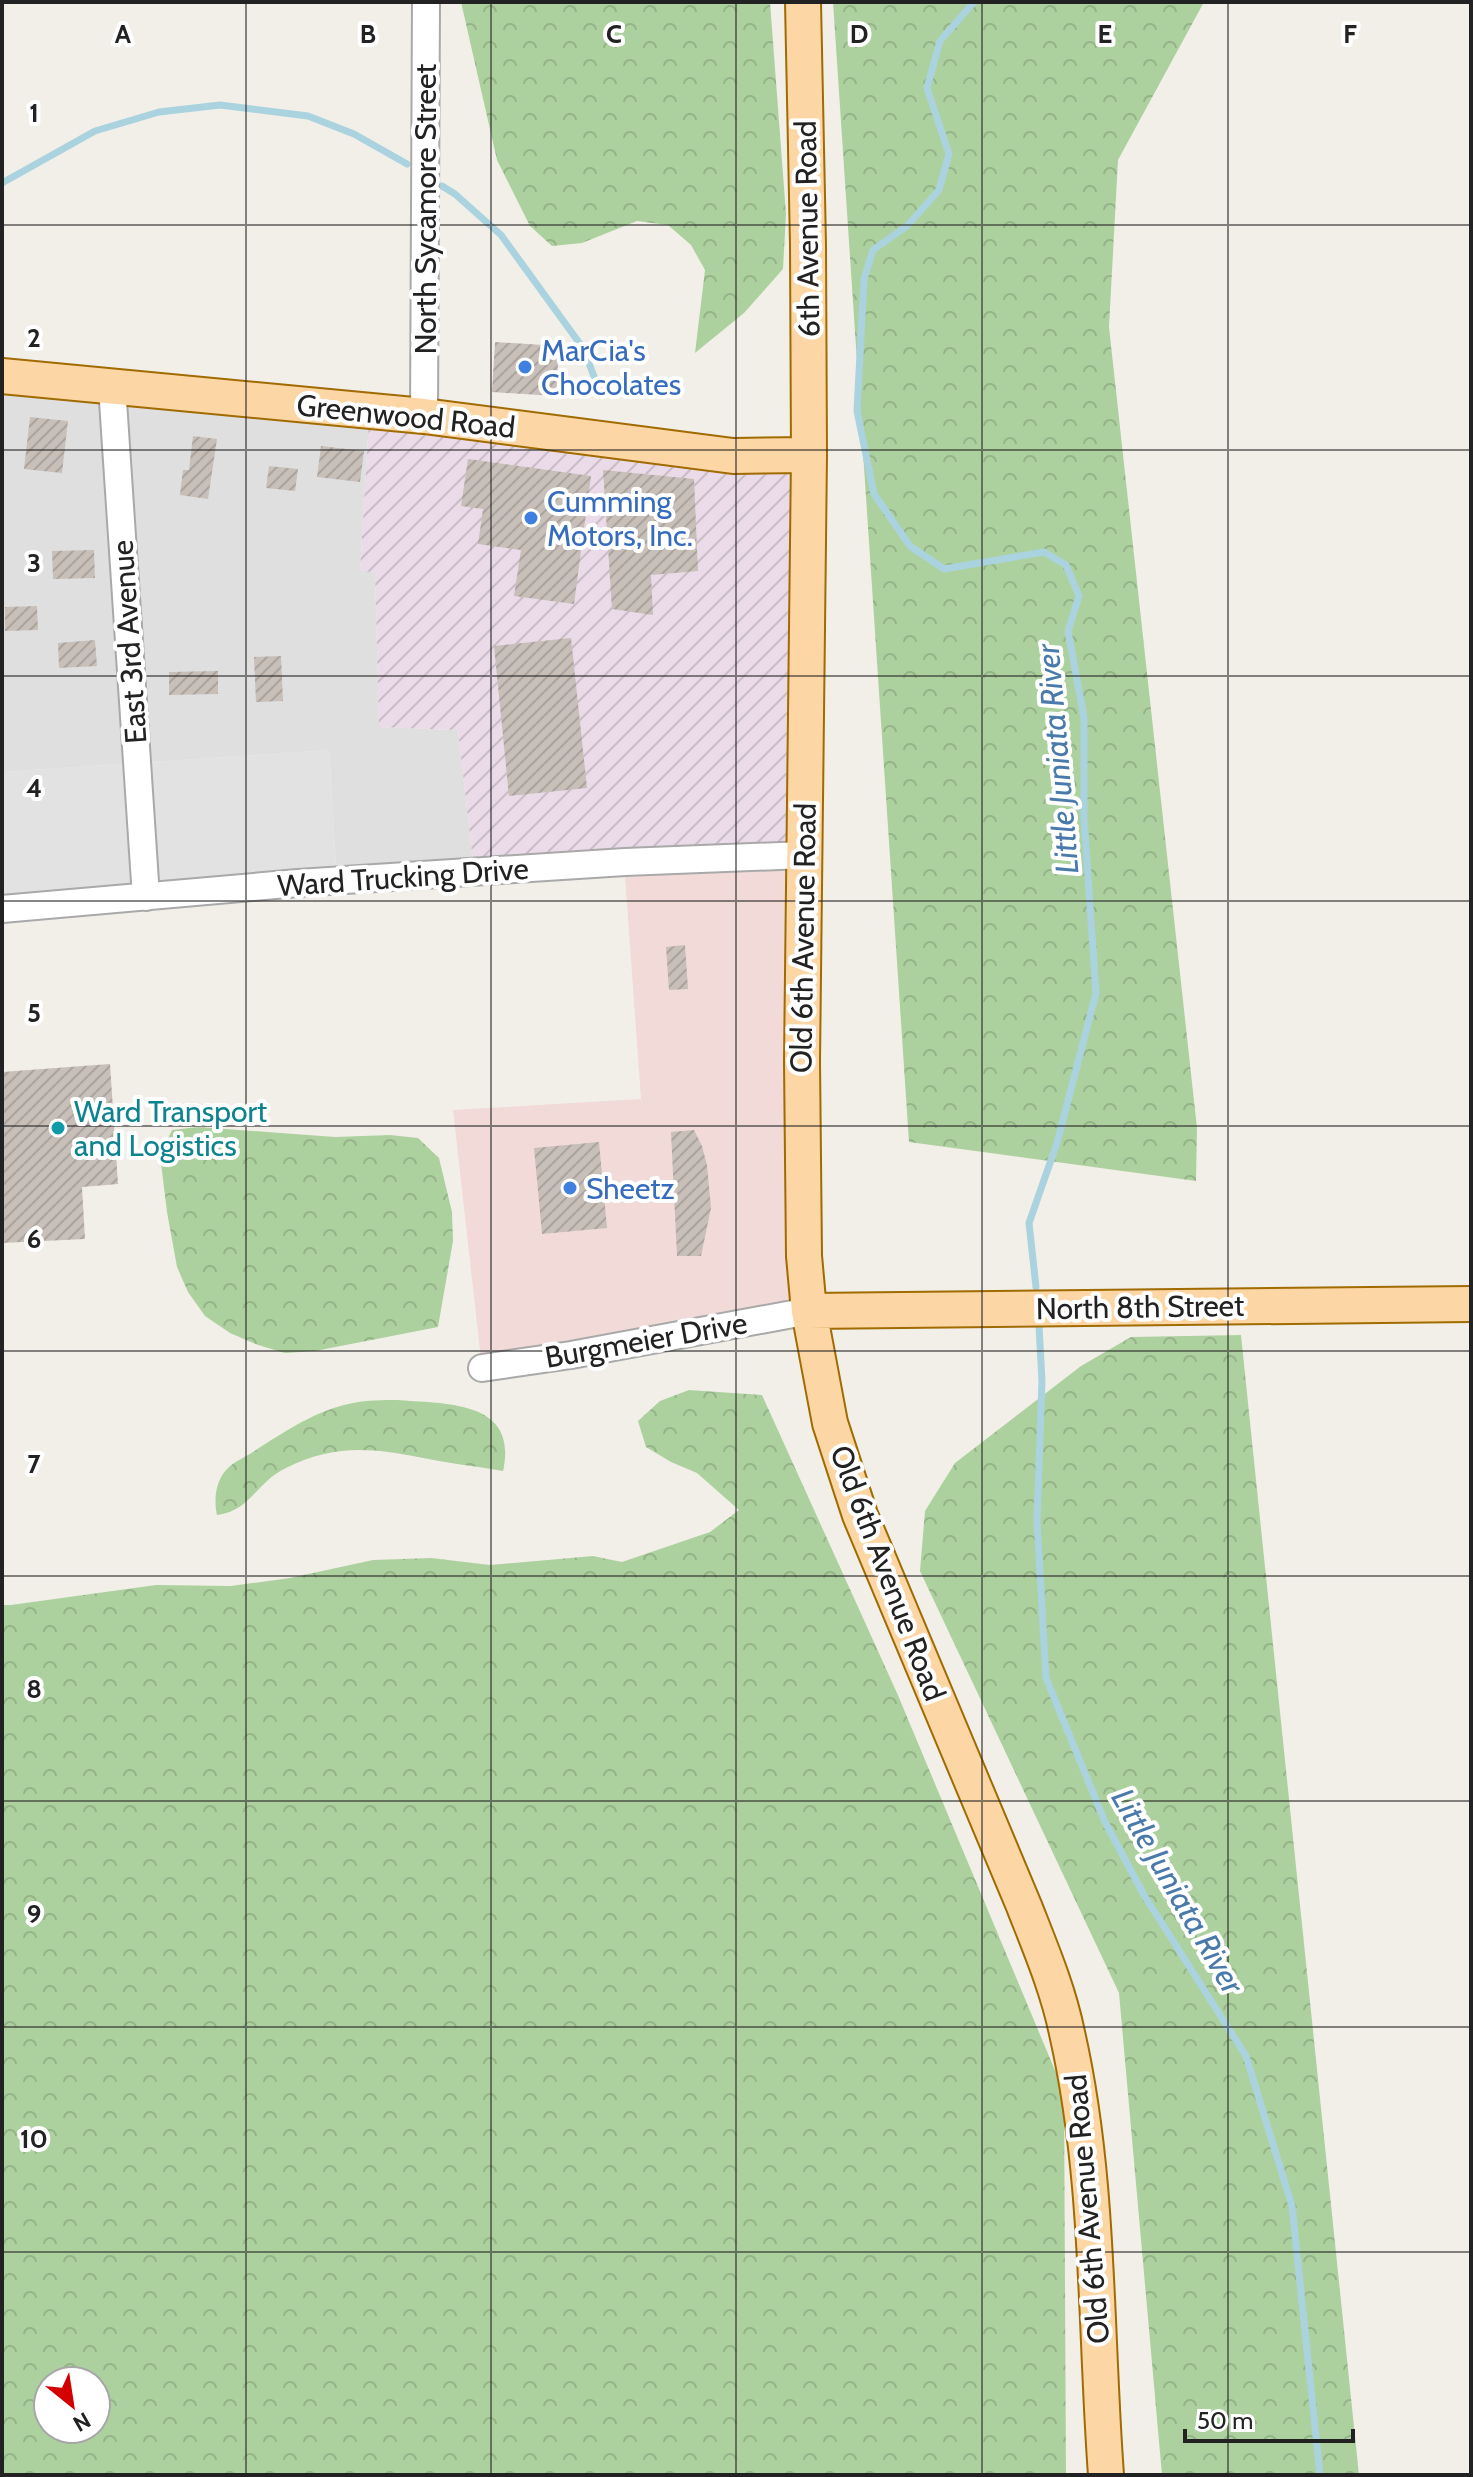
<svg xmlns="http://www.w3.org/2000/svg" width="1473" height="2477" font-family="Cabin,sans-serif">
<defs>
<pattern id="industrial-furrows" width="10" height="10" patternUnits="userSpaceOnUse" patternTransform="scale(2)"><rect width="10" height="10" fill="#ebdbe8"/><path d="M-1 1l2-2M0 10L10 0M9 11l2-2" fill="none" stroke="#c9bcc7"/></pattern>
<pattern id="forest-crowns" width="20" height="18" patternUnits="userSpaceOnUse" patternTransform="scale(2)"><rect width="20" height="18" fill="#add19e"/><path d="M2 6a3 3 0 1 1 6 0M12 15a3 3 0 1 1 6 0" fill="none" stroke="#95b388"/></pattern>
<pattern id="building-hatch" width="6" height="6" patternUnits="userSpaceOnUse" patternTransform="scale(2)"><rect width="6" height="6" fill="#c7bfb8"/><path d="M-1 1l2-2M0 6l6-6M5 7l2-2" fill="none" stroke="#aba49e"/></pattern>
</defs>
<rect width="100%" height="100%" fill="#f2efe9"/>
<!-- residential -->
<path fill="#e0dfdf" d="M2,385L369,419L360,570L375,572L379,727L458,730L474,871L337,880L329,750L2,772Z"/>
<!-- commercial -->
<path fill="#f2dad9" d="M804,856L803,1318L482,1368L453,1110L641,1099L624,862Z"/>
<!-- industrial -->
<path fill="url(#industrial-furrows)" d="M369,419L805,464L804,855L474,871L458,730L379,727L375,573L360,570Z"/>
<!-- forest -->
<path fill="url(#forest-crowns)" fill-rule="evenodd" d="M461,2H770L786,214L783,269L744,313L695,353L705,270L691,245L668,225L637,221L582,243L552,246L530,226L497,160Z
M833,2H1204L1118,160L1109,327L1197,1128L1196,1181L909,1142Z
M198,1127L335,1137L390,1135L418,1138L439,1158L452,1212L453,1241L438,1327L315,1351L285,1353L258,1345L230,1333L205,1316L188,1292L177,1267L167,1212L160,1155L172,1130Z
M1241,1335L1359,2475H1162L1119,1993L920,1571L925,1511L955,1463L1081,1366L1131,1337Z
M689,1390L762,1395L897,1693L1064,2092L1066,2475H2V1605H11L156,1585L231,1586L290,1578L373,1560L431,1558L490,1565L593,1556L622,1562L710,1532L739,1510L697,1473L671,1462L646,1447L638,1421L660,1401ZM48,2381H96V2429H48Z
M397,1400C446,1404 519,1400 503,1471C475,1466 446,1463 418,1457C369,1447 331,1445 286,1468C256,1482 251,1511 217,1515C214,1502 215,1486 223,1474C230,1463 242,1459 253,1452C284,1432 316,1410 353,1403C368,1400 382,1400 397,1400Z"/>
<!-- parking -->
<path fill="#e2e2e2" d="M329,750L337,880L2,908V772Z"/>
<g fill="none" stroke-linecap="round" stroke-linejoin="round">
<!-- stream -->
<path stroke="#aad3df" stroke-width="7" d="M974,2L940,41L927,88L949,154L939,190L907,226L873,250L864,279L857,411L874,494L910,546L944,569L1044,552L1066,565L1079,596L1068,631L1084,718V818L1096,993L1057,1143L1029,1223L1036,1287
M2,183L95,131L159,112L220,105L308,116L354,134L407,164
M442,186L455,194L501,235L583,348L597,384
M1039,1326L1042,1381L1037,1520L1046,1678L1105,1822L1144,1895L1246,2056L1292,2206L1320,2475"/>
</g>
<!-- building -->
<path fill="url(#building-hatch)" d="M495,342L559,346L556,396L492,392Z
M30,417L68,421L62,473L24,469Z
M193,436L217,439L208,499L180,495L183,470H189Z
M321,446L364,451L360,482L317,477Z
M468,459L591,476L574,604L514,596L521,550L478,544L483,509L461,506Z
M269,466L298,469L295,491L266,488Z
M603,470L694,479L698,571L651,575L653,615L612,609Z
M94,550L95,578L53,579L52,551Z
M37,606L38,630L5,631V607Z
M571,638L587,788L509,796L494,646Z
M95,640L97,666L59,668L58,643Z
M281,656L283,701L256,702L254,657Z
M218,671V694L169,695V672Z
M685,945L688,989L669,990L666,947Z
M110,1064L118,1184L82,1187L85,1239L2,1243V1072Z
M694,1130L702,1146L707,1165L711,1208L701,1256H677L671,1132Z
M599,1142L607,1228L542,1234L534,1148Z"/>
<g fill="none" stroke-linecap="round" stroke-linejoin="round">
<defs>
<path id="minor" d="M112,386L146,897
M424,416L426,2
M2,909L298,883L625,862L804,855
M482,1368L571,1355L809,1311"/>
<path id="major" d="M803,2L808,245L809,455L802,1061L804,1256L809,1311L830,1423L860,1515L1024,1906C1040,1947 1058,1989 1067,2033C1100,2178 1095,2327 1106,2475
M2,376L424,416L733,456L809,455
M809,1311L1471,1304"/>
</defs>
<!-- minor casing -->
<use href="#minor" stroke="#a9a9a9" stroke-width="30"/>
<!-- major casing -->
<use href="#major" stroke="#a06b00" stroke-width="38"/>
<!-- minor -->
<use href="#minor" stroke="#fff" stroke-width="26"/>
<!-- major -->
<use href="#major" stroke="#fcd6a4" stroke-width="34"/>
</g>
<!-- grid -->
<path fill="none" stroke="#222" stroke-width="2" stroke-opacity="0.55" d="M246,2V2475M491,2V2475M736,2V2475M982,2V2475M1228,2V2475M2,225H1471M2,450H1471M2,676H1471M2,901H1471M2,1126H1471M2,1351H1471M2,1576H1471M2,1801H1471M2,2027H1471M2,2252H1471"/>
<!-- markers -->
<g fill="#3f7fe0" stroke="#fff" stroke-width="3">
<circle cx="525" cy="367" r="8"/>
<circle cx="531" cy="518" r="8"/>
<circle cx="570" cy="1188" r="8"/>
</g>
<circle fill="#0f9aa8" stroke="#fff" stroke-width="3" cx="58" cy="1128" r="8"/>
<g text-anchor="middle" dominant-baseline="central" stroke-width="8" stroke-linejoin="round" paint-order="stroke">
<!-- street labels -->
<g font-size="30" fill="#222" stroke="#fff">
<text transform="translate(425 209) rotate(-90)">North Sycamore Street</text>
<text transform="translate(807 229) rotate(-91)">6th Avenue Road</text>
<text transform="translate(406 416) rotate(6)">Greenwood Road</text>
<text transform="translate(129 642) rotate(-94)">East 3rd Avenue</text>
<text transform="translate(403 877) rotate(-4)">Ward Trucking Drive</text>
<text transform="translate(803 938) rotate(-89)">Old 6th Avenue Road</text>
<text transform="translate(1140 1307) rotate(-1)">North 8th Street</text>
<text transform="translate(646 1340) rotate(-10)">Burgmeier Drive</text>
<text transform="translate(888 1573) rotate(69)">Old 6th Avenue Road</text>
<text transform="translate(1087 2209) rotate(-95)">Old 6th Avenue Road</text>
</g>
<!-- shop labels -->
<g font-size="30" fill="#366cbe" stroke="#fff" text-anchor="start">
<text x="541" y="350">MarCia's<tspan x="541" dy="34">Chocolates</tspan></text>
<text x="547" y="501">Cumming<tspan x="547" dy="34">Motors, Inc.</tspan></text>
<text x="586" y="1188">Sheetz</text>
</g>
<!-- culture labels -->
<g font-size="30" fill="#0d838f" stroke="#fff" text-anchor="start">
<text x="74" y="1111">Ward Transport<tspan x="74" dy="34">and Logistics</tspan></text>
</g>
<!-- water labels -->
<g font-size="32" font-style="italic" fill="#4a7aab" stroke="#fff">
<text transform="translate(1057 759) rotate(-95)">Little Juniata River</text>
<text transform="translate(1178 1891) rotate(60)">Little Juniata River</text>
</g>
</g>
<g font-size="26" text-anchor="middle" font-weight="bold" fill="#222" stroke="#fff" stroke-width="8" stroke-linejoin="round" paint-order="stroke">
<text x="123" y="43">A</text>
<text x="368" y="43">B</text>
<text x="614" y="43">C</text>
<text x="859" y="43">D</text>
<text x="1105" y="43">E</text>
<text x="1350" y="43">F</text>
<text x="34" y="122">1</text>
<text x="34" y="347">2</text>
<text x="34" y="572">3</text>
<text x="34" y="797">4</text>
<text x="34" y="1022">5</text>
<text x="34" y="1248">6</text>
<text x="34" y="1473">7</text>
<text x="34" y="1698">8</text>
<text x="34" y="1923">9</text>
<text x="34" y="2148">10</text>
</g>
<!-- border -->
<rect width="1473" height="2477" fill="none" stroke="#222222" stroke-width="8"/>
<!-- north arrow -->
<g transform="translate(72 2405) rotate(150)"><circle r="38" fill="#ffffff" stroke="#a7a7a7" stroke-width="2"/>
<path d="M0-6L14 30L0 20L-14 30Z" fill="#d40000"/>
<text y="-12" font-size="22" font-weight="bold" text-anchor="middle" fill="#222222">N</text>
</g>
<!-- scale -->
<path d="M1185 2429v12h168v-12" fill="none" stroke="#222222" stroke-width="4"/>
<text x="1197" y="2429" font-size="24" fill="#222222" stroke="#ffffff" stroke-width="6" paint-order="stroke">50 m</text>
</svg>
